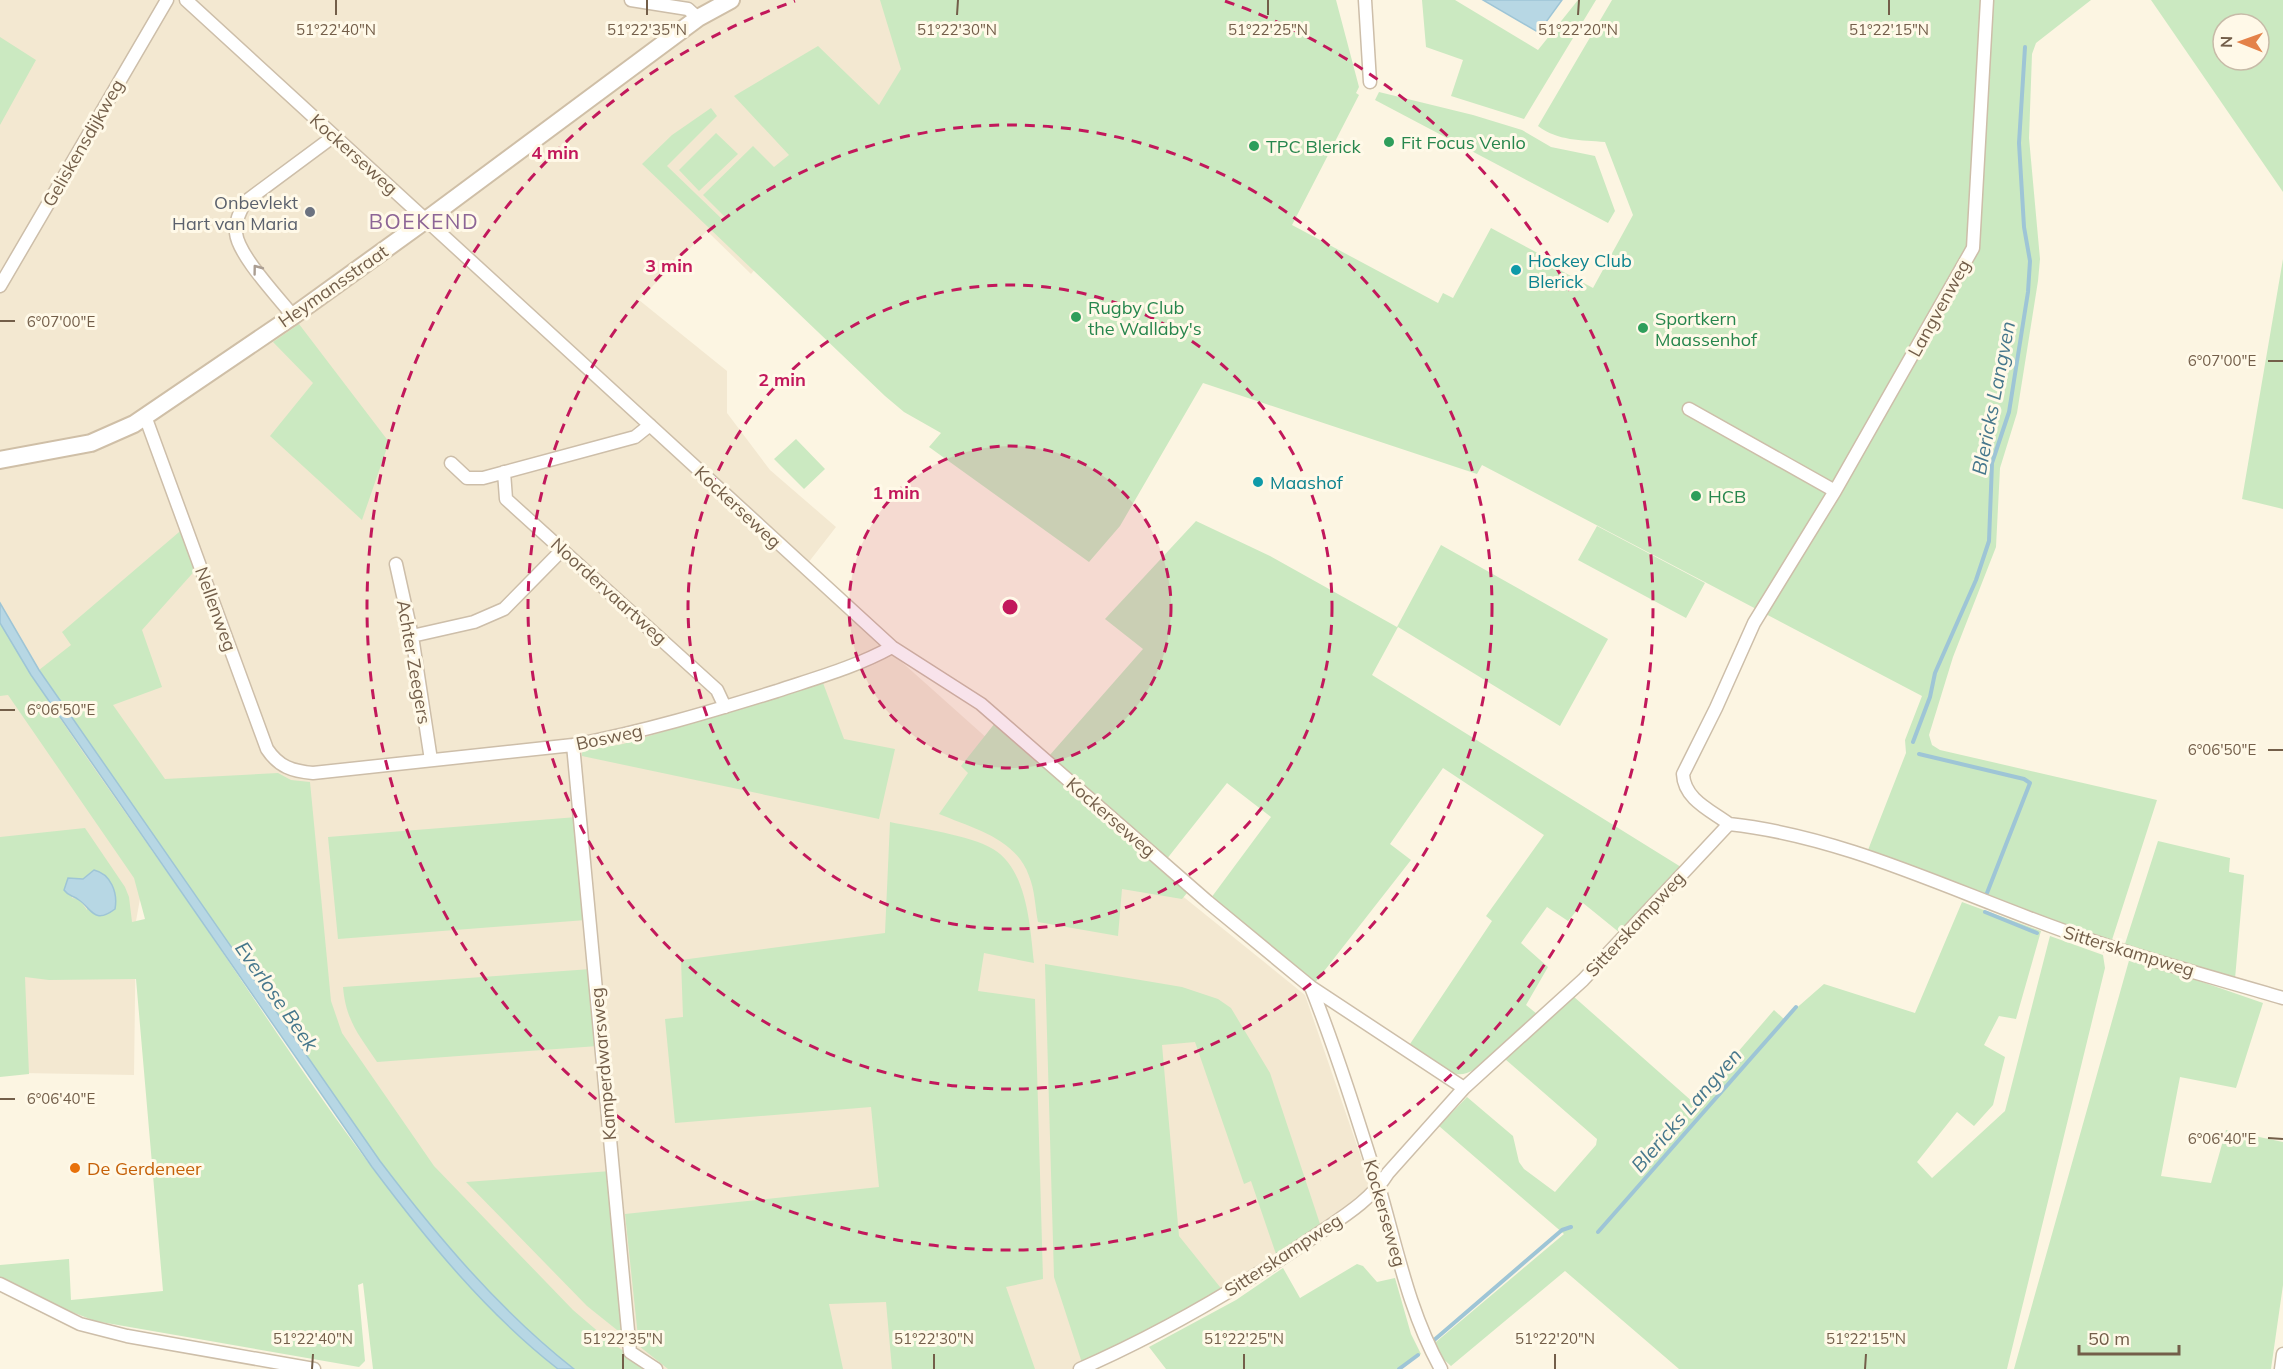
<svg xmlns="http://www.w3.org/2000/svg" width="2283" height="1369" font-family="Mulish,sans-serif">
<rect width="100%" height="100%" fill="#fcf5e2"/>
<!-- residential -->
<path fill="#f3e8d1" d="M0,0H976L751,274L707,231L639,300L727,371V413L770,470L836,527L801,572L989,740L1305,995L1371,1186L1293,1249L1181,1317L1076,1369H630L444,1206L161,782L136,921L134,1075L22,1073L0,974Z"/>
<!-- green -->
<path fill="#cbe9c1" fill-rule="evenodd" d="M880,0H1336L1359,87L1356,93L1359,95L1292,225L1438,303L1443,293L1453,298L1491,228L1549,259L1547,263L1593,288L1633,215L1605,142C1581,140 1558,141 1538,126L1612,0H2091L2036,43L2032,54L2029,138L2040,259L2038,281L2017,413L2000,468L1996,547L1953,657L1929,735L1932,745L1940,750L2157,800L2111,943L1868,850L1906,753L1905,740L1922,696L1482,465L1477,474L1203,383L1120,526L1089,562L929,447L941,433L904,412L885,396L642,164L672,135L711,108L717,116L667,166L724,221L725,217L703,195L753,146L774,167L789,155L734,96L818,46L879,105L901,69Z
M1422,0H1455L1538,50L1578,0H1596L1524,119L1451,96L1463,60L1426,47Z
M2151,0H2283V192ZM2223,24H2259V60H2223Z
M0,37L36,60L0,125Z
M1379,92L1473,115L1522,130L1551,147L1595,156L1615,211L1608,223L1375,100Z
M716,133L738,154L699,191L679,170Z
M2283,259V509L2242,499Z
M299,324L389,442L362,520L270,436L313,383L273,342Z
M796,439L825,469L804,489L774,459Z
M1196,521L1270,556L1397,627L1441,545L1608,639L1560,726L1398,627L1372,675L1681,867L1620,933L1583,903L1568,921L1547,907L1521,943L1548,967L1526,1005L1537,1014C1521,1029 1479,1078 1457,1074C1442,1071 1423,1053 1410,1044L1492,921L1486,916L1544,835L1443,768L1390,844L1411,860L1314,984L1211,898L1271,817L1227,783L1166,860L1049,756L1143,649L1105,619Z
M1597,526L1705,583L1686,618L1578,560Z
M185,527L199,566L142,630L162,687L113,705L165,779L278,773L291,780L310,782L331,1001L342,1033L434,1166L573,1310L608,1340L649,1369H574C439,1262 344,1113 248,972C179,870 108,771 39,670L71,645L62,632Z
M0,623C61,727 134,823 202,922C297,1061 387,1208 510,1324C526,1339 541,1356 558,1369H373L363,1283L358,1285L365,1361L359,1367L95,1321L59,1307L0,1277V1265L69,1259L71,1300L163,1291L136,979L49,980L25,977L29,1074L0,1077V837L85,828L125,887L129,897L132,922L145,919L134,878L8,695L0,696ZM94,870L87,910L79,899L72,898L68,878L83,879Z
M823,683L844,739L895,749L879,819L582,756V751L623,744Z
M995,723L1187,893L1182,899L1122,889L1118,936L1038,922C1035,907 1035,890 1029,876C1016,838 972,828 939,814L968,773L961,766Z
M577,817L586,920L338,939L328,837Z
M890,822C918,828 970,835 993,849C1028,870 1030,928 1034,963L984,953L978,991L1035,999L1043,1279L1006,1287L1035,1369H892L886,1302L829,1304L843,1369H668L639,1346L625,1214L879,1187L871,1107L675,1123L665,1019L683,1017L681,960L885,933Z
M2158,841L2230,858L2229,872L2244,875L2235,979L2124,947Z
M1962,902L2041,931L2016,1019L1999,1016L1984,1045L2005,1057L1993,1105L1974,1126L1957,1112L1917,1162L1932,1178L2005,1111L2050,936L2103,955L2105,968L2007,1369H1679L1565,1271L1451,1366L1430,1347L1564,1234L1439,1126L1467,1097L1513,1136L1519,1162L1524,1169L1555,1192L1596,1145L1597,1139L1505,1059L1573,996L1694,1103L1774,1010L1784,1019L1824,984L1915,1013Z
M2130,957L2263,1003L2236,1088L2180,1077L2161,1176L2211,1183L2226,1130L2283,1142V1285L2271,1369H2014Z
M1045,964L1182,987L1218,999L1231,1008L1270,1073L1320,1224L1277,1257L1251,1181L1244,1184L1195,1042L1162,1045L1179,1236L1224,1292L1083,1366L1054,1277Z
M591,969L598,1046L377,1062C359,1035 346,1021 343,987Z
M611,1171L627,1338L587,1306L466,1182Z
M1357,1264L1363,1266L1377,1282L1395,1278L1411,1334L1421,1354L1401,1369H1166L1149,1347L1236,1300L1283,1268L1300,1298Z"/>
<!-- water -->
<path fill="#b7d7e4" stroke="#9ec5d6" stroke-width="1.5" d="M1483,0H1562L1541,29L1536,31Z
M0,603L39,670L380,1161C437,1236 499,1310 574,1369H558C486,1313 426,1239 372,1167L31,675L0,623Z
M94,870C111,874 118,893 115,909C94,925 92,909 79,900C73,895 69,897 64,890L68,878L83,879Z"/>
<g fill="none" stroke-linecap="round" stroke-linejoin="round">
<!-- stream -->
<path stroke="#9ec5d6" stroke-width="4" d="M1913,742L1930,697L1935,673L1976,580L1989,541L1992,463L2009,412L2028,292L2030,261L2024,227L2019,143L2025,47
M1919,754L2024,779L2030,783L1987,893
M1985,912L2037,933
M1598,1232L1796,1007
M1433,1341L1562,1230L1571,1227
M1399,1369L1418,1355"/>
<defs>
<path id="street" d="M186,0L892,647L981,704L1208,902L1311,987L1464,1088
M631,0L688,9L698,18
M1365,0L1370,82
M0,286L167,0
M293,316C278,297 238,255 236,233C235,221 240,212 245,202L334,136
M1689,409L1835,491
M145,416L267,749C279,767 292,771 313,773L573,745C643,732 709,712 777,691C816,678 856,667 892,647
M451,463L467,478H483L635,437L650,425
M504,472L506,499L717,690L725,707
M396,564L412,636L431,760
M412,636L474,622L504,609L563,549
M573,745L630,1352L656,1369
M1729,824C1710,810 1684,799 1683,774L1716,708L1754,623L1835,491L1973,248L1987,0
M1729,824C1840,836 1944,887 2048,925C2125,954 2205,975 2283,998
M1311,987C1337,1053 1358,1120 1379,1187C1397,1249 1409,1312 1441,1369
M0,1284L80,1324L127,1336L314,1369
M1080,1369C1162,1333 1239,1288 1312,1238C1339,1219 1370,1202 1388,1173L1464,1088L1583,980L1729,824
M2281,1369L2283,1354"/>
<path id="secondary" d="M0,460L91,443L134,424L293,316L426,220L698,18L731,0"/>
</defs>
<!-- street casing -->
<use href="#street" stroke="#cdbea9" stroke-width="15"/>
<!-- secondary casing -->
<use href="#secondary" stroke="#cfbfa7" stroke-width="20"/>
<!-- street -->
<use href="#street" stroke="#fff" stroke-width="12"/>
<!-- secondary -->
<use href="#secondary" stroke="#fff" stroke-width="16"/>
</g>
<!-- one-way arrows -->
<defs><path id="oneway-chevron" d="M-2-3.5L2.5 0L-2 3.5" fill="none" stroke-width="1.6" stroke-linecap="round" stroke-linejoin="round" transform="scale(1.5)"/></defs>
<use stroke="#ab9e92" href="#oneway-chevron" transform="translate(257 269) rotate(-127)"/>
<!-- ticks -->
<path fill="none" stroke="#735e49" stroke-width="2" d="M336,15V0M647,15V0M957,15L958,0M1268,15V0M1578,15L1579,0M1889,15V0M0,321H15M2268,361H2283M0,710H15M2268,750H2283M0,1099H15M2268,1138L2283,1139M312,1369L313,1354M623,1369V1354M934,1369V1354M1244,1369V1354M1555,1369V1354M1865,1369L1866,1354"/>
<!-- distance rings -->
<circle cx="1010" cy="607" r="161" fill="#c2185b" fill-opacity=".12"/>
<g fill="none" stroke="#c2185b" stroke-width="3" stroke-dasharray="10 8">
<circle cx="1010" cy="607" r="161"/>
<circle cx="1010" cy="607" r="322"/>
<circle cx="1010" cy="607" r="482"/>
<path d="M1225 1A643 643 0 1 1 795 1"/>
</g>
<!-- markers -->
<g fill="#2e9e5b" stroke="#fff9e8" stroke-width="2">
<circle cx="1389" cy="142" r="6"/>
<circle cx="1254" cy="146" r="6"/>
<circle cx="1076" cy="317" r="6"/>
<circle cx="1643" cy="328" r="6"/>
<circle cx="1696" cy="496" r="6"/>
</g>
<circle fill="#6b7280" stroke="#fff9e8" stroke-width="2" cx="310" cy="212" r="6"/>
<g fill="#0f9aa8" stroke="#fff9e8" stroke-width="2">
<circle cx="1516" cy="270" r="6"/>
<circle cx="1258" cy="482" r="6"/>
</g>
<circle fill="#e8710a" stroke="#fff9e8" stroke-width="2" cx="75" cy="1168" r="6"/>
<g text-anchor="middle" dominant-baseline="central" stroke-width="6" stroke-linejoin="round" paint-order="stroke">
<!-- leisure labels -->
<g font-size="18" fill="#27864d" stroke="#fff9e8" text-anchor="start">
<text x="1401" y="142">Fit Focus Venlo</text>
<text x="1266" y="146">TPC Blerick</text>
<text x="1088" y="307">Rugby Club<tspan x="1088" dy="21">the Wallaby's</tspan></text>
<text x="1655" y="318">Sportkern<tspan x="1655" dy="21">Maassenhof</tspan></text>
<text x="1708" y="496">HCB</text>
</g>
<!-- street labels -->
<g font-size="18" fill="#735e49" stroke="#fff9e8">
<text transform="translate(83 143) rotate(-60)">Geliskensdijkweg</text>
<text transform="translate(354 154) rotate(42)">Kockerseweg</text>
<text transform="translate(333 286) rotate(-35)">Heymansstraat</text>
<text transform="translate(1939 308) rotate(-61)">Langvenweg</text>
<text transform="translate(738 507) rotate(43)">Kockerseweg</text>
<text transform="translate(609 591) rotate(42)">Noordervaartweg</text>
<text transform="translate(216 609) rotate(70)">Nellenweg</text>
<text transform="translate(414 662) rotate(80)">Achter Zeegers</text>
<text transform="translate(609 737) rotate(-12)">Bosweg</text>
<text transform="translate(1111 817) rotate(41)">Kockerseweg</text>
<text transform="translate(1635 924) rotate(-47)">Sitterskampweg</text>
<text transform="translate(2129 951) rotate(17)">Sitterskampweg</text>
<text transform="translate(603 1064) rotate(-95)">Kamperdwarsweg</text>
<text transform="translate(1385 1213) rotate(74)">Kockerseweg</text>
<text transform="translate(1283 1255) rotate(-33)">Sitterskampweg</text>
</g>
<!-- worship labels -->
<g font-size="18" fill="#5b616d" stroke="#fff9e8" text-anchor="end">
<text x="298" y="202">Onbevlekt<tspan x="298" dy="21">Hart van Maria</tspan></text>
</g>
<!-- culture labels -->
<g font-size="18" fill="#0d838f" stroke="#fff9e8" text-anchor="start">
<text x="1528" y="260">Hockey Club<tspan x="1528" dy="21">Blerick</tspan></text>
<text x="1270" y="482">Maashof</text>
</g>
<!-- food labels -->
<g font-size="18" fill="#c56008" stroke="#fff9e8" text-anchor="start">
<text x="87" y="1168">De Gerdeneer</text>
</g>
<!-- water labels -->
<g font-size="20" font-style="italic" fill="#46778c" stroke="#fff9e8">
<text transform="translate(1993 398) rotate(-79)">Blericks Langven</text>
<text transform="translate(277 996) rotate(55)">Everlose Beek</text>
<text transform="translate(1686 1110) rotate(-49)">Blericks Langven</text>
</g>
<!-- quarter labels -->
<g font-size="21" letter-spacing="1.5" fill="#8d6596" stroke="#fff9e8">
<text x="424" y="221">BOEKEND</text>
</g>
</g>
<g font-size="15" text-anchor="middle" fill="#735e49" stroke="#fff9e8" stroke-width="6" stroke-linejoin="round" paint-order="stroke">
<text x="336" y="35">51°22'40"N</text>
<text x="647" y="35">51°22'35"N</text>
<text x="957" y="35">51°22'30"N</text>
<text x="1268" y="35">51°22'25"N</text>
<text x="1578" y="35">51°22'20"N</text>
<text x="1889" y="35">51°22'15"N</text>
<text x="61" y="327">6°07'00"E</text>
<text x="2222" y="366">6°07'00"E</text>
<text x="61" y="715">6°06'50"E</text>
<text x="2222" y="755">6°06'50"E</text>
<text x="61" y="1104">6°06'40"E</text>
<text x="2222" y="1144">6°06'40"E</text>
<text x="313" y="1344">51°22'40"N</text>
<text x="623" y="1344">51°22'35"N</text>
<text x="934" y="1344">51°22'30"N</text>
<text x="1244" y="1344">51°22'25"N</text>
<text x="1555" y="1344">51°22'20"N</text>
<text x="1866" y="1344">51°22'15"N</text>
</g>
<circle cx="1010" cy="607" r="9" fill="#c2185b" stroke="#fff9e8" stroke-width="3"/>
<g font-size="18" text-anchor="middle" font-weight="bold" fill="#c2185b" stroke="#fff9e8" stroke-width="6" stroke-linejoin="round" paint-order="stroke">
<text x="555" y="159">4 min</text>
<text x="669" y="272">3 min</text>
<text x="782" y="386">2 min</text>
<text x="896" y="499">1 min</text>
</g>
<!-- north arrow -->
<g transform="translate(2241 42) rotate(271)"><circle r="28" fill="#fff9e8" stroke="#c7bba8" stroke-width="1.5"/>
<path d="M0-4.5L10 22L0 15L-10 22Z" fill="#e48249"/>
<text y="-9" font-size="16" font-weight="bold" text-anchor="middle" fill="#735e49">N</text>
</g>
<!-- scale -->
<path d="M2079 1345v9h100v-9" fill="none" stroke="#735e49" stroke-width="3"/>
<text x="2088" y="1345" font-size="18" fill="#735e49" stroke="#fff9e8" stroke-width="4.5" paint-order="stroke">50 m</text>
</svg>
